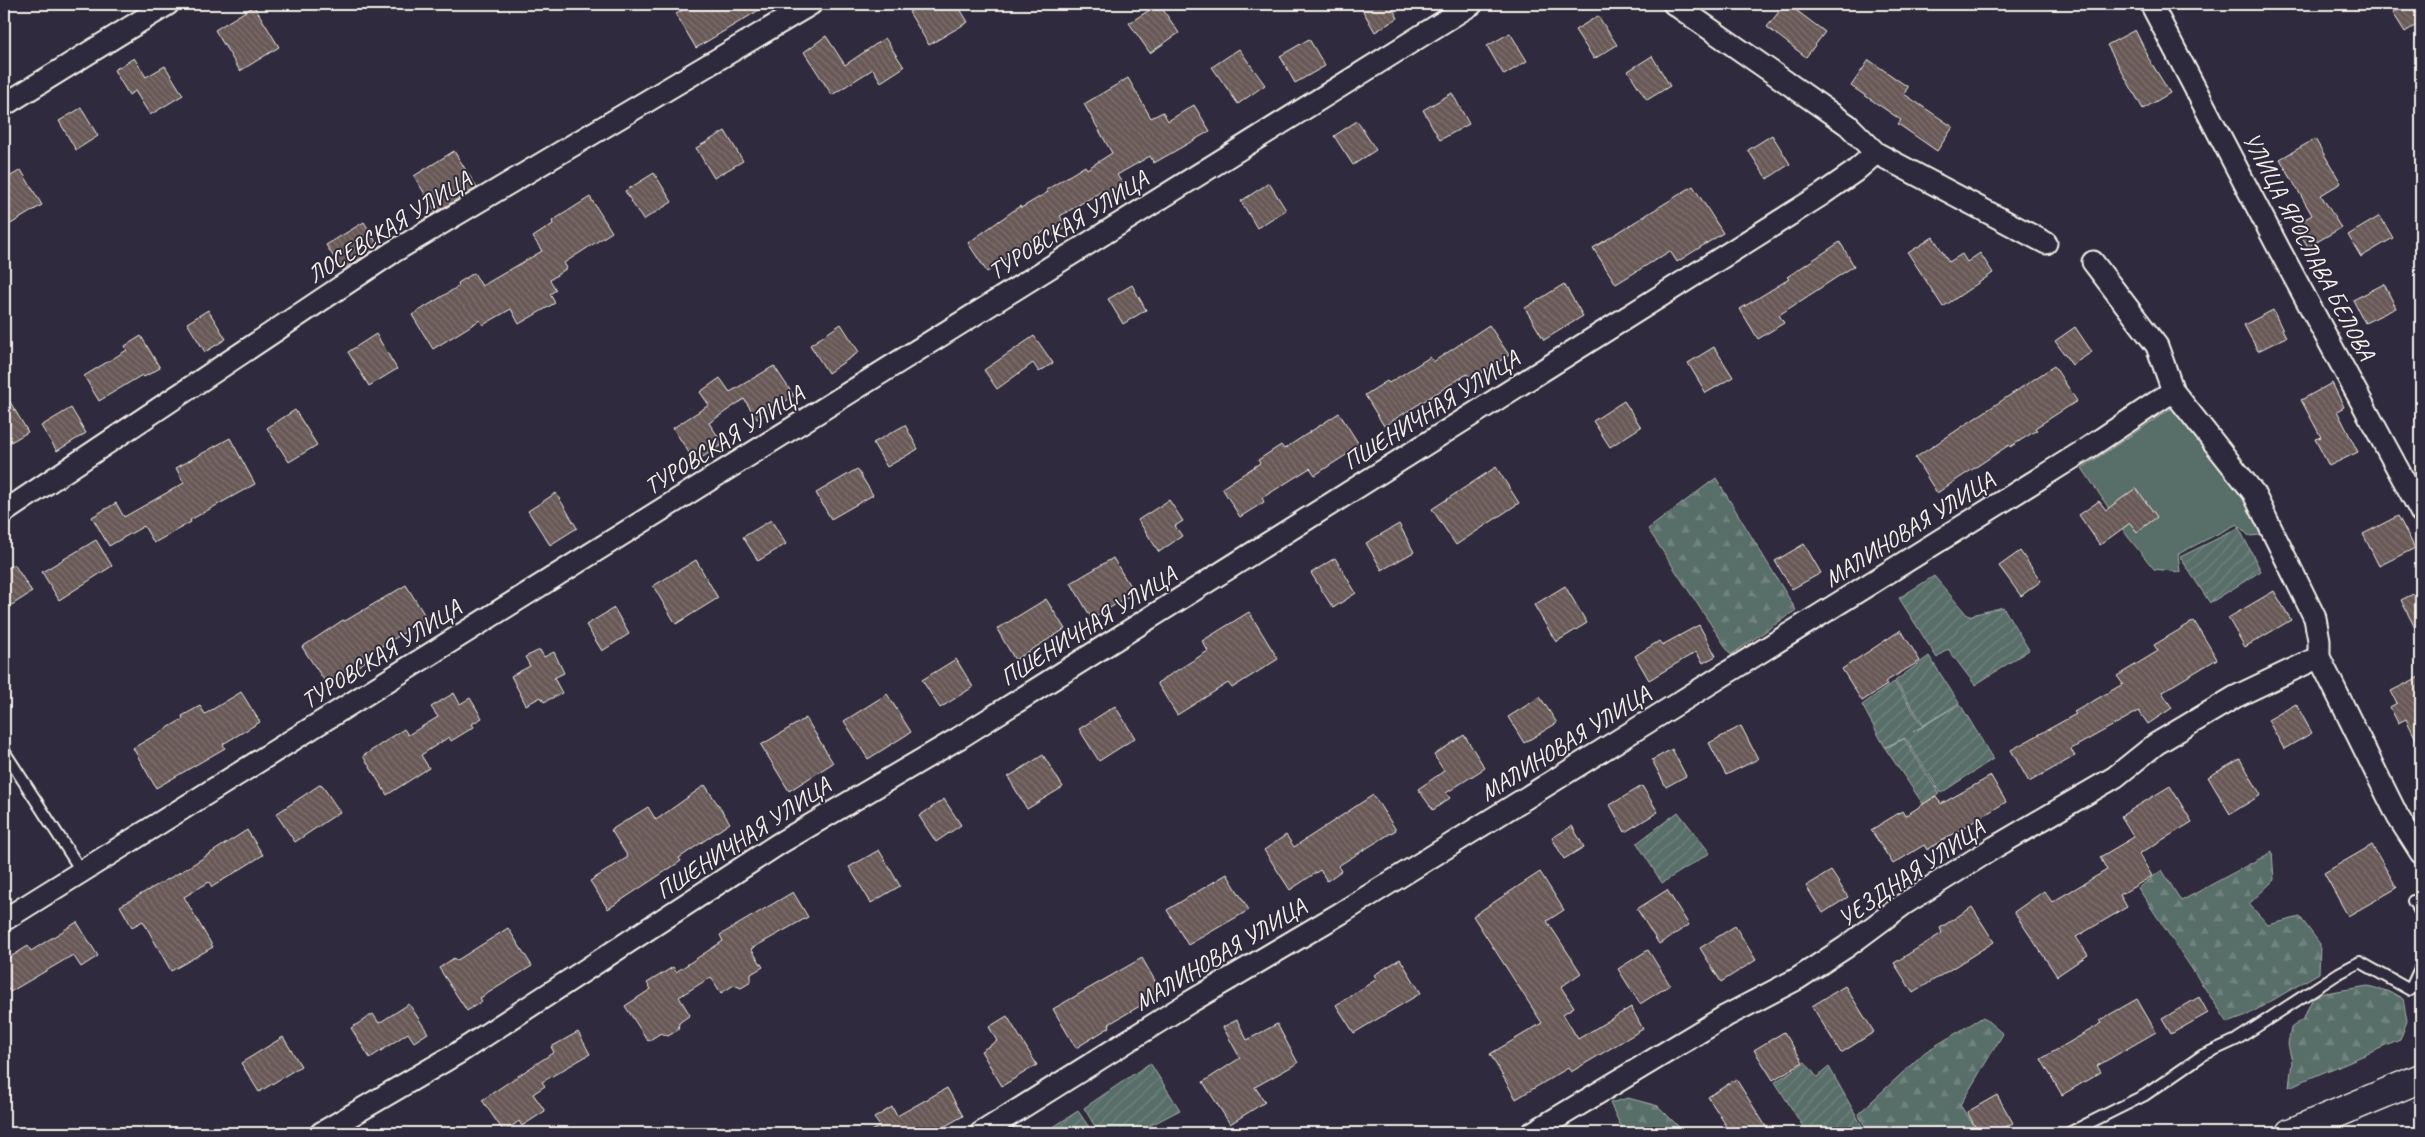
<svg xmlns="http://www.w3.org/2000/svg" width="2425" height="1137" font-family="Caveat,sans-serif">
<defs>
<pattern id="forest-firs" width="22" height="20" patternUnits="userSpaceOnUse" patternTransform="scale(1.25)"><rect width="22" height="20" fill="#586e69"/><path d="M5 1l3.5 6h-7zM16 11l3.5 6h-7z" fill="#71837e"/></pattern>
<pattern id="garden-furrows" width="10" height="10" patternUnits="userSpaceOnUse" patternTransform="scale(1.25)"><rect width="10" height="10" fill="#586e69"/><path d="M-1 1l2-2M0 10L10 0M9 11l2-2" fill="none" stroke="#71837e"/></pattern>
<pattern id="building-back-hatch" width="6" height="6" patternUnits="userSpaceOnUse" patternTransform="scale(1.25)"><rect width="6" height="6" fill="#685956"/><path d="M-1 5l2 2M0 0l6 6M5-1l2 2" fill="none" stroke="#7e716e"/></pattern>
</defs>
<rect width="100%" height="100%" fill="#2f2a3d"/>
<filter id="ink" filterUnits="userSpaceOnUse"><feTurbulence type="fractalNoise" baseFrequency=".02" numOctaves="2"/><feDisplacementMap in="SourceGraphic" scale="10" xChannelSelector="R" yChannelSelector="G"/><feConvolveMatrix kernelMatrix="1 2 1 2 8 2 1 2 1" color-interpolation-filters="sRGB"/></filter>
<g filter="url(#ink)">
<!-- grass -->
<path fill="#586e69" stroke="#a6b0a8" d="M2178,404L2247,497L2261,535L2249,536L2237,524L2178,554L2180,572L2154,569L2128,537L2082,468Z"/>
<!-- forest -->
<path fill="url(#forest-firs)" stroke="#a6b0a8" d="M1716,478L1796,610L1731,655L1648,529Z
M2272,852L2274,880L2249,904L2268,925L2300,917L2320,944L2319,973L2244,1017L2228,1023L2138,888L2162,870L2181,901Z
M2368,986L2391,992L2403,999L2407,1021L2400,1040L2289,1087L2292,1062L2288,1044L2291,1028L2304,1018L2313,997L2325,993Z
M1983,1017L2003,1034L1960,1105L1979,1133H1869L1858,1114L1925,1052Z
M1628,1098L1658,1106L1685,1133H1624L1610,1103Z"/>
<!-- garden -->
<path fill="url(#garden-furrows)" stroke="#a6b0a8" d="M2239,528L2261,571L2210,603L2180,557Z
M1934,576L1968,616L2003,607L2029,650L1975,685L1948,649L1937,658L1899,598Z
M1929,656L1959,703L1924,725L1895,681Z
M1894,682L1923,726L1913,732L1960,704L1993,759L1941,793L1905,738L1885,747L1862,705Z
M1904,739L1939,793L1923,804L1885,748Z
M1678,812L1710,853L1662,883L1637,843Z
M1805,1062L1817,1077L1829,1067L1866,1133H1807L1775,1082Z
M1150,1063L1180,1110L1136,1133H1099L1084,1108Z
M1078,1111L1093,1133H1044Z"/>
<!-- building -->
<path fill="url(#building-back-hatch)" stroke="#f4f1e8" d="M693,4H769L696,48L676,14Z
M923,4H957L968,22L929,45L909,12Z
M1159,4L1179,33L1150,53L1129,23Z
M1359,4H1390L1398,18L1375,32Z
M1785,4H1788L1825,32L1806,57L1767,27Z
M2407,4H2421V22L2405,32L2393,13Z
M254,6L279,47L240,71L215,30Z
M1598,16L1617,45L1594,59L1575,30Z
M2135,30L2148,56H2147L2170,93L2143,109L2107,45Z
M1510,33L1527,61L1504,75L1487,46Z
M826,36L845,65L885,38L904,67L881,82L873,69L832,95L804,52Z
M1309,39L1325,66L1295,83L1280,56Z
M1239,49L1265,85L1238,104L1212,67Z
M1652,56L1670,86L1647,100L1628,71Z
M134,58L146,77L165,66L183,95L150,115L135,91L129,95L114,70Z
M1869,60L1908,87L1904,94L1953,127L1937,151L1898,124L1901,120L1851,86Z
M1128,78L1151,118L1163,112L1168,121L1194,105L1210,131L1154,163L1150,156L1117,175L1126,189L1110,199L1104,190L1060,216L1067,227L1050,237L1046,230L987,272L968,243L1020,206L1021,208L1048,192L1046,190L1085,166L1087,169L1112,153L1084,104Z
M1452,93L1469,124L1440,140L1423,110Z
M81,108L98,136L76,150L59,121Z
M1357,121L1376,150L1353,165L1334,136Z
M725,131L743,161L714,178L696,148Z
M1772,135L1790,164L1767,179L1748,150Z
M2315,139L2341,183L2321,195L2341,228L2308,247L2295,225L2312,215L2280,159Z
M454,151L477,188L436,212L414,176Z
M21,170L42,205L4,228V180Z
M654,173L672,202L643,220L625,191Z
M1269,183L1286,210L1257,228L1241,201Z
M1693,186L1723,233L1677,262L1670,251L1616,284L1593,248Z
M590,197L612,232L564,263L567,268L550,280L556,290L550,294L555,303L519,324L511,309L483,325L480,320L433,349L412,315L459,286L458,283L474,273L482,286L542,251L533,237L553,224L552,221Z
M2380,216L2393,238L2361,257L2348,235Z
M364,222L379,247L342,270L326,245Z
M1933,237L1949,262L1962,254L1967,262L1980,253L1993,273L1943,307L1908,253Z
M1840,242L1854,266L1779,315L1784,323L1758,339L1740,309L1789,279L1787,277Z
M1564,284L1583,316L1544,340L1525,308Z
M2384,284L2396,308L2365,323L2353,300Z
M1132,285L1146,310L1123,324L1108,299Z
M208,310L226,339L205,352L187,323Z
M2273,310L2286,337L2258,351L2244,325Z
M841,324L859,352L828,373L810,345Z
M1489,325L1509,355L1471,380L1467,374L1384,426L1365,395L1387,381L1389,383L1430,357L1433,362Z
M2075,327L2092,352L2072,365L2055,341Z
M376,334L397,369L369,386L348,352Z
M141,336L160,368L144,377L142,375L99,401L84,376L127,350L125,346Z
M1034,336L1053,363L1039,372L1033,363L997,389L984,370Z
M1714,347L1733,377L1706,393L1688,363Z
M774,366L794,396L757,419L744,399L709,423L723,444L695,462L673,428L709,405L700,392L720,378L730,392Z
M2054,366L2077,401L2035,428L2037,430L2010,447L2009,445L1937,493L1915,458Z
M2332,383L2344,407L2337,411L2358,452L2329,466L2315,439L2321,437L2301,400Z
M4,392L28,432L4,446Z
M1624,401L1641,427L1610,447L1593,421Z
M71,408L86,433L57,451L41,426Z
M295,410L317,445L289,462L267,428Z
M1339,413L1360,446L1315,475L1310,468L1262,498L1264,502L1240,517L1222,488L1260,463L1258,460L1281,445L1284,449Z
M905,425L918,449L887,467L873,443Z
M230,438L255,484L190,520L191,522L154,543L144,526L109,546L92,517L116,503L124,517L184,483L176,468Z
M1496,467L1519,503L1456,545L1432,509Z
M857,469L873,495L831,519L816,493Z
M2136,488L2157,517L2137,532L2130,523L2100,545L2079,515L2099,501L2106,510Z
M556,493L577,528L550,545L528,511Z
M1169,500L1183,521L1175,526L1182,536L1159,552L1138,520Z
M2398,516L2415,548L2379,566L2363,534Z
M771,520L786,544L758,561L743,537Z
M1399,524L1414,552L1382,570L1366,543Z
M96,540L112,566L59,600L42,572Z
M1804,544L1821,573L1792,589L1775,561Z
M2020,551L2041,581L2021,596L1999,566Z
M1113,558L1134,593L1092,619L1071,583Z
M1335,558L1356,593L1333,608L1311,573Z
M696,560L718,598L676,624L653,586Z
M14,564L32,592L4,610V571Z
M406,585L427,619L367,655L369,659L328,686L302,647L343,620L345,621Z
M1565,586L1587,623L1556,642L1534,605Z
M2421,590V640L2401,600Z
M2274,591L2291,620L2245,647L2228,618Z
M1046,599L1065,629L1015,660L997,629Z
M614,608L629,634L602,651L586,625Z
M1249,612L1278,659L1232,688L1228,683L1177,715L1157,683L1208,651L1202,641Z
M2194,621L2217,659L2162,692L2172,708L2148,724L2139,711L2071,749L2075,756L2029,782L2011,750L2076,714L2074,712L2123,684L2117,676L2158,651L2154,645Z
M1699,625L1716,656L1703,663L1696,652L1649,680L1635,656L1659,641L1662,645Z
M1901,630L1920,661L1885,682L1887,685L1862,701L1842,669Z
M540,650L544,657L554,652L564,673L554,678L562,693L544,702L541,697L526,705L511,676L530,666L525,657Z
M956,659L973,687L940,708L922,680Z
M2421,676V749L2406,719L2398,723L2390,707L2397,703L2391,691Z
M241,692L260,722L223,744L225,748L156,788L133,748L183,719L182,716L200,706L205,714Z
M454,693L460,704L470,698L482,718L472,724L474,727L451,741L449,737L421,755L429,768L387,795L363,756L404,729L408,735L438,717L431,707Z
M887,694L911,732L868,759L844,721Z
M1540,697L1557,723L1524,743L1508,717Z
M2296,704L2312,733L2284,749L2268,720Z
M1115,706L1135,738L1099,761L1079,729Z
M806,718L833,763L789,791L761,745Z
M1741,726L1758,759L1726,775L1709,743Z
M1464,735L1485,768L1446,793L1450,798L1433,810L1418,789L1444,771L1434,755Z
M1672,749L1686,776L1666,787L1652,760Z
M1043,755L1063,787L1027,809L1008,777Z
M2240,759L2261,795L2230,814L2208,777Z
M1991,776L2006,802L1927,850L1924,845L1893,864L1871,830L1902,811L1905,816L1936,796L1941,804Z
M321,784L340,812L295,842L276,814Z
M705,785L730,823L679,858L681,861L608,909L590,881L628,857L611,830L648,807L656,820Z
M1642,786L1658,812L1625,832L1610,805Z
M2170,786L2192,822L2139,854L2152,876L2120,895L2127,907L2076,937L2088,955L2057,976L2014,912L2044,891L2052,902L2107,870L2100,857L2134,837L2121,816Z
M1373,795L1396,830L1338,866L1341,871L1327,881L1320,870L1290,890L1264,850L1286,835L1294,847Z
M944,799L961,825L936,842L919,816Z
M1572,826L1584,847L1564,859L1552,838Z
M247,830L263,855L212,887L209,882L184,897L213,947L171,971L143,921L132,927L120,906L184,870Z
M2372,845L2397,888L2348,916L2324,873Z
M879,850L900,886L871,903L849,867Z
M1831,871L1848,897L1823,913L1806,886Z
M1540,872L1564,910L1547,921L1581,973L1561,987L1574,1007L1563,1014L1578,1039L1631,1007L1643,1029L1571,1072L1568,1068L1516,1099L1490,1054L1542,1023L1473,916Z
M1227,874L1249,910L1188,945L1167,910Z
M1667,890L1689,925L1659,944L1637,909Z
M793,892L808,917L751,949L763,967L751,974V982L741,988L734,985L721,993L711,977L679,997L690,1015L679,1023L678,1030L668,1036L661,1033L648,1041L625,1006L651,989L647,983L673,967L676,972L723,941L720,935Z
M1972,907L1994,942L1913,993L1894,963L1942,933L1940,928Z
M77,922L98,956L81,967L73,955L10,992L4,982V961L28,946L31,951Z
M1735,926L1756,960L1721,982L1700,948Z
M508,928L532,966L480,998L482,1001L467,1011L439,968L454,958L456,961Z
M1648,950L1670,985L1640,1004L1618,969Z
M1142,958L1162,993L1109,1024L1110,1027L1076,1048L1053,1009Z
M1400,959L1421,993L1354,1033L1336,1005L1377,979L1374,975Z
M1845,986L1874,1032L1841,1053L1812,1006Z
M2199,997L2208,1013L2171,1034L2162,1019Z
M2137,999L2156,1032L2097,1066L2101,1072L2062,1095L2041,1059L2102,1023L2100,1020Z
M409,1004L428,1033L414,1042L408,1033L370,1058L351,1028L373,1014L379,1023Z
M1007,1016L1037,1065L1002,1086L981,1051L997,1041L989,1027Z
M1237,1020L1247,1040L1277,1024L1298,1063L1255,1087L1265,1102L1230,1124L1203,1082L1240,1058L1223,1027Z
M578,1032L590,1054L542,1082L545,1086L533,1094L545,1111L522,1126L519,1121L504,1132L482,1100L554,1052L551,1047Z
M1784,1032L1803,1062L1773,1080L1754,1050Z
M283,1037L301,1066L259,1092L241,1063Z
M1736,1079L1770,1133H1731L1708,1097Z
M947,1088L963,1116L933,1133H867L880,1126L874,1118L892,1107L897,1116Z
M1997,1095L2013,1123L1994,1133H1979L1967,1112Z"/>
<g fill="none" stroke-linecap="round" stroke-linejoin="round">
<defs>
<path id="service" d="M4,751L82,872
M2413,901L2421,913
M2069,1133L2145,1095L2203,1055L2236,1040L2339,973L2360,962L2410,990L2421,966"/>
<path id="minor" d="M1674,4L1848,125L1876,153L2046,243
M2151,4L2279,249L2421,512
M4,105L168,4
M2093,262L2157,346L2173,391L2253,492L2315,618L2319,640V657L2398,817L2421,853
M4,512L393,252L811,4
M4,920L1472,4
M321,1133L458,1053L780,843L959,738L1821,195L1854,172L1876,153
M981,1133L1190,1002L1341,913L1643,725L2085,450L2173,391
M1532,1133L1726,1016L1797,979L1846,947L1904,904L1995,847L2115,777L2156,744L2235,697L2319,657"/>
<path id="trunk" d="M2290,1133L2421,1078"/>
</defs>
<!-- service casing -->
<use href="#service" stroke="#f4f1e8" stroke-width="14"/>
<!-- minor casing -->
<use href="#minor" stroke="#f4f1e8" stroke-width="25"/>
<!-- trunk casing -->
<use href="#trunk" stroke="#f4f1e8" stroke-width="31"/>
<!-- service -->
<use href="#service" stroke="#2f2a3d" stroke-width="10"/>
<!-- minor -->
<use href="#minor" stroke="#2f2a3d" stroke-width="21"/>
<!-- trunk -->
<use href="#trunk" stroke="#2f2a3d" stroke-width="28"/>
</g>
</g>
<g text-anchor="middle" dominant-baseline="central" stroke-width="4" stroke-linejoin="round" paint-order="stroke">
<!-- street labels -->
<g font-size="24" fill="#f4f1e8" stroke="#2f2a3d">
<text transform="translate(1068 225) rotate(-32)">ТУРОВСКАЯ УЛИЦА</text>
<text transform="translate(389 227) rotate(-32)">ЛОСЕВСКАЯ УЛИЦА</text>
<text transform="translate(2309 246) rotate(62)">УЛИЦА ЯРОСЛАВА БЕЛОВА</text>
<text transform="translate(1431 410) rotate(-32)">ПШЕНИЧНАЯ УЛИЦА</text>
<text transform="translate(724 440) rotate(-32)">ТУРОВСКАЯ УЛИЦА</text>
<text transform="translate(1909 529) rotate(-32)">МАЛИНОВАЯ УЛИЦА</text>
<text transform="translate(1088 626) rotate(-32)">ПШЕНИЧНАЯ УЛИЦА</text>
<text transform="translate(381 654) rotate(-32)">ТУРОВСКАЯ УЛИЦА</text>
<text transform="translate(1565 743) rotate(-32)">МАЛИНОВАЯ УЛИЦА</text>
<text transform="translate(743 838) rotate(-33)">ПШЕНИЧНАЯ УЛИЦА</text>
<text transform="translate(1911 873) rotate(-34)">УЕЗДНАЯ УЛИЦА</text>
<text transform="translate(1220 954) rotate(-31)">МАЛИНОВАЯ УЛИЦА</text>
</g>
</g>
<!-- margin -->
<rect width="2425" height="1137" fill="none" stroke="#2f2a3d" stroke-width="20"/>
<rect x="10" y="10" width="2405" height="1117" fill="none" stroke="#f4f1e8" stroke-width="2" filter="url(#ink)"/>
</svg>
